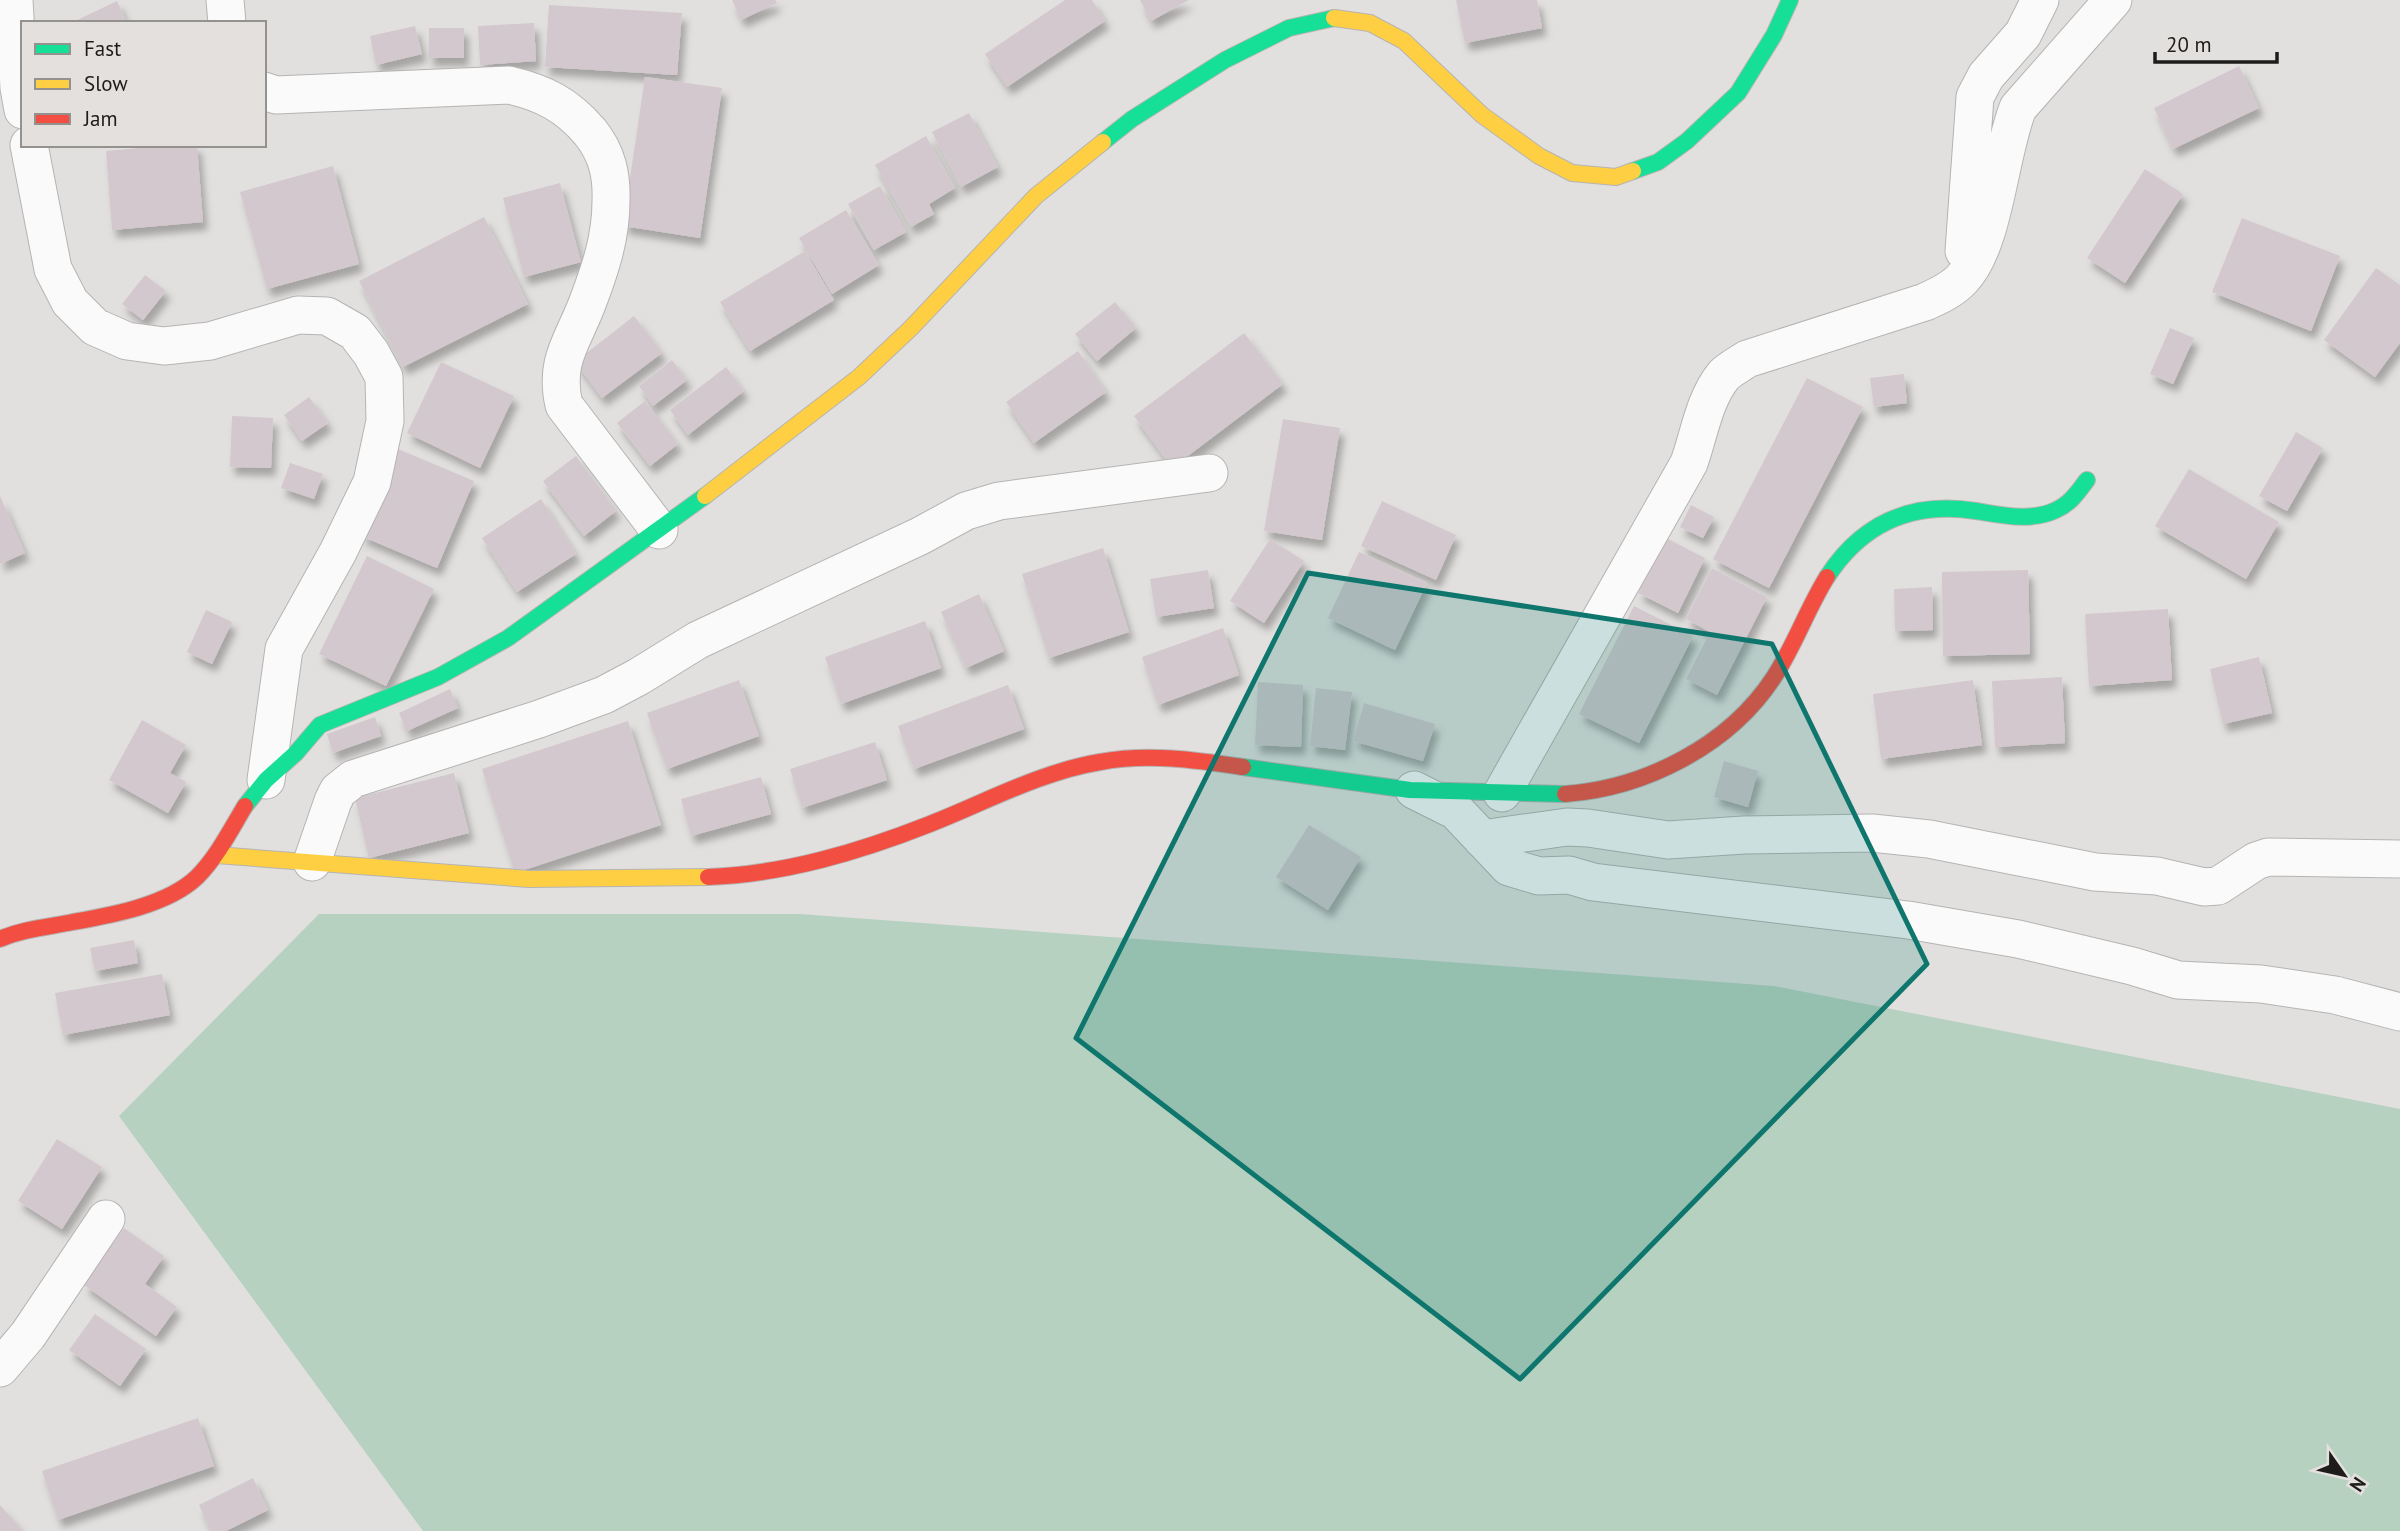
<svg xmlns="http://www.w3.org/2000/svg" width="2400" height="1531" font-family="'PT Sans',sans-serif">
<defs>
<filter id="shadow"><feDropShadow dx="4.5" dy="8" stdDeviation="3.5" flood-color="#0004"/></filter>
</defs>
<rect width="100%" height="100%" fill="#e2e0de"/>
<!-- green -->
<path fill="#b7d1c0" d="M319,914H800L1774,986L2400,1109V1531H423L119,1116Z"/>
<!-- building -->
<path fill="#d3c8cd" filter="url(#shadow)" d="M732,0H775L777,3L741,20Z
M1065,0H1092L1105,21L1007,87L985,54Z
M1140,0H1189L1151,21Z
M1456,0H1537L1542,28L1465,43Z
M117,1L127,23H71Z
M549,5L682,13L677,75L545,67Z
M534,23L536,61L480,65L478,26Z
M415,26L422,54L376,65L370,36Z
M429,28H464V58H429Z
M2239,66L2259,108L2173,149L2154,108Z
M645,77L722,88L700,238L623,226Z
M969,113L998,167L961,187L932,132Z
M926,136L955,188L929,204L934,214L911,227L875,165Z
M173,145H197L203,222L112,230L106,151Z
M333,166L359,264L267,289L240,192Z
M2145,169L2183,194L2125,283L2087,258Z
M560,183L581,262L524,277L503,198Z
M880,186L906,232L874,250L848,204Z
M846,210L879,265L832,294L799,238Z
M484,217L528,304L403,367L359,281Z
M2242,218L2340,256L2311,331L2212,292Z
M805,251L834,300L750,351L720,302Z
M2376,268L2400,285V343L2375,377L2324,340Z
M145,275L166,291L143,320L122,304Z
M1115,302L1136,328L1097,361L1075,334Z
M634,316L662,353L602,398L575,362Z
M2170,328L2194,338L2173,384L2150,374Z
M1244,333L1283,384L1172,468L1134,416Z
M1078,351L1106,392L1034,443L1006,402Z
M672,360L687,380L653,406L639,386Z
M441,362L514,396L480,468L407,433Z
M726,367L744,391L688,435L670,410Z
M1904,374L1907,403L1874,407L1870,378Z
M1807,378L1863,407L1769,588L1713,559Z
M309,397L328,423L302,441L284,415Z
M645,401L678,444L650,466L617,423Z
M232,416L273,418L271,468L230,467Z
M1283,419L1340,428L1322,540L1264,531Z
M2296,432L2323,448L2287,511L2259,496Z
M398,449L474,481L437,568L361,536Z
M576,456L616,511L584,536L543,481Z
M290,463L323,474L314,499L281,488Z
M2189,469L2279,522L2246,579L2155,526Z
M0,496L25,553L0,564Z
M541,499L576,554L517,592L482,538Z
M1382,501L1456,535L1436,580L1361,546Z
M1691,505L1714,517L1703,538L1680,527Z
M1666,538L1705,558L1678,613L1638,593Z
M1270,539L1304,561L1264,623L1230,601Z
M1103,548L1129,632L1049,658L1022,574Z
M1359,552L1427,583L1395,650L1328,618Z
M367,556L434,589L386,686L319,654Z
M1712,568L1767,597L1717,695L1686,679L1710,632L1686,619Z
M1208,570L1214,608L1156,617L1150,579Z
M2028,570L2030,654L1943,656L1942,572Z
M1932,587L1933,630L1895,631L1894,589Z
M979,594L1004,651L966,668L941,612Z
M1634,606L1693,636L1639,743L1579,714Z
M2168,609L2172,680L2089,686L2085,614Z
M206,610L232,622L212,664L187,652Z
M925,621L941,668L841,704L825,657Z
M1223,628L1239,675L1158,705L1142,657Z
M2259,657L2272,713L2223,724L2210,669Z
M2062,677L2065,743L1995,747L1992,681Z
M739,680L759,736L667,769L647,713Z
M1973,680L1982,745L1881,759L1873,694Z
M1258,682L1303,685L1301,747L1255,745Z
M1008,685L1024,729L914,769L898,726Z
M1316,688L1352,692L1345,750L1310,746Z
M450,689L458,708L407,731L399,713Z
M1364,703L1435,724L1423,761L1353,741Z
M375,717L381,736L333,753L327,734Z
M142,720L186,745L170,773L186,782L168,813L109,780Z
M628,721L661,825L515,873L482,769Z
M875,742L887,780L802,808L790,769Z
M1724,761L1758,771L1748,807L1714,797Z
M454,773L469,833L369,858L355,798Z
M761,777L771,814L691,836L681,799Z
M1309,825L1361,857L1328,910L1276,877Z
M134,940L138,963L95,971L90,948Z
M162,974L170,1015L63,1035L55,993Z
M57,1139L102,1167L62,1229L18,1201Z
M124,1228L164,1256L145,1284L177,1307L156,1336L84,1285Z
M95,1314L146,1349L120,1386L69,1350Z
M198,1418L214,1466L58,1520L42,1471Z
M253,1478L268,1510L226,1531H211L199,1505Z
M0,1505L23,1531H0Z"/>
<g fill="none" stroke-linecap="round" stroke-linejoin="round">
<defs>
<path id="street" d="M14,0L19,88L23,110
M225,0L227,23
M264,91L276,95L509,85C544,93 567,105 590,132C607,153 612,175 611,201C611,238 600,270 587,304C572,343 554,361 564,405L659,530
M29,145L53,269L70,302L95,327L127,341L164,346L210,341L298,315L327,316L355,332L371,353L384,377L385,421L372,482L338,552L284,649L266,780
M1964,251L1975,97L1986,76L2023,34L2040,0
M1414,790L1456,811L1509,867L1539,876L1569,875L1593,882L1908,920L2018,939L2132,966L2178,980L2261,984L2335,995L2400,1012
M1502,793L1689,463C1699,435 1704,399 1724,375C1730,369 1740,364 1747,359L1925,302C1938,296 1952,290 1962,279C1995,245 1999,155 2018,108L2113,0
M1482,839L1567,827L1588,828L1668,840L1744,835L1872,833L1929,839L2095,872L2157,876L2204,887L2218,886L2256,861L2268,857L2400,859
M312,862L333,801L338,791L353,779L539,719L604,695L638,677L698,640L920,536L966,511L999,501L1209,473
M0,1368L28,1335L106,1219"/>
<path id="fast" d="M1103,142L1132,119L1225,60L1289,28L1334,18
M1633,171L1658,162L1687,141L1738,93L1774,35L1790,0
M1827,577C1862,523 1912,501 1976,511C2002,515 2031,522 2056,510C2070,504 2078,492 2087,480
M1243,767L1410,790L1565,794
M245,806L266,780L296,753L320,725L438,677L508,638L705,496"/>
<path id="slow" d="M1334,18L1370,23L1404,41L1482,115L1539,156L1572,173L1616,177L1633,171
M705,496L859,377L911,328L1036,196L1103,142
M216,855L529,879L708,877"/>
<path id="jam" d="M1565,794C1645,788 1729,746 1774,677C1795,645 1807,609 1827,577
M708,877C785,874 859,852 930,824C986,802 1040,772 1100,762C1148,753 1196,760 1243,767
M0,939C23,929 48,927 73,922C112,915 168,905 197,877C217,857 230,831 245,806"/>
</defs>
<!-- street casing -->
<use href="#street" stroke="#b5b4b3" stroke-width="39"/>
<!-- fast casing -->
<use href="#fast" stroke="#b5b4b3" stroke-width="18"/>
<!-- slow casing -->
<use href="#slow" stroke="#b5b4b3" stroke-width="18"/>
<!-- jam casing -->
<use href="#jam" stroke="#b5b4b3" stroke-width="18"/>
<!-- street -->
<use href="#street" stroke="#fbfafa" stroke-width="37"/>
<!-- fast -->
<use href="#fast" stroke="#16e098" stroke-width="16"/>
<!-- slow -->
<use href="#slow" stroke="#ffcf43" stroke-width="16"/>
<!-- jam -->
<use href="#jam" stroke="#f24e42" stroke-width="16"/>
</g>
<!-- marked area -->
<path fill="#0f766e" fill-opacity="0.2" stroke="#0f766e" stroke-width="5" stroke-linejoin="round" d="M1308,573L1772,644L1927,964L1520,1379L1076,1038Z"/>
<!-- legend -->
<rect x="21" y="21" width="245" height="126" fill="#e3e0dd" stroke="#94928f" stroke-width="2"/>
<rect x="35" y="44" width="35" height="10" fill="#16e098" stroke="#94928f" stroke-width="2"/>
<text x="84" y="56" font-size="21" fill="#1d1c1b">Fast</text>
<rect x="35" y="79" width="35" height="10" fill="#ffcf43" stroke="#94928f" stroke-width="2"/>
<text x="84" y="91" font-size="21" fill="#1d1c1b">Slow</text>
<rect x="35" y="114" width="35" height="10" fill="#f24e42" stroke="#94928f" stroke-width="2"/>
<text x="84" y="126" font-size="21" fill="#1d1c1b">Jam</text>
<!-- north arrow -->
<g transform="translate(2344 1475) rotate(124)" stroke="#e3e0dd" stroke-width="5" paint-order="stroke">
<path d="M0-5L12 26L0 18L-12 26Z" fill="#1d1c1b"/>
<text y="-10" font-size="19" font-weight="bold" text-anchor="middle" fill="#1d1c1b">N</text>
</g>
<!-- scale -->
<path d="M2155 52v10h122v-10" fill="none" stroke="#1d1c1b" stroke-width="3.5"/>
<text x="2166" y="52" font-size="21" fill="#1d1c1b" stroke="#e3e0dd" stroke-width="5" paint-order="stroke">20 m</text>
</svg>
